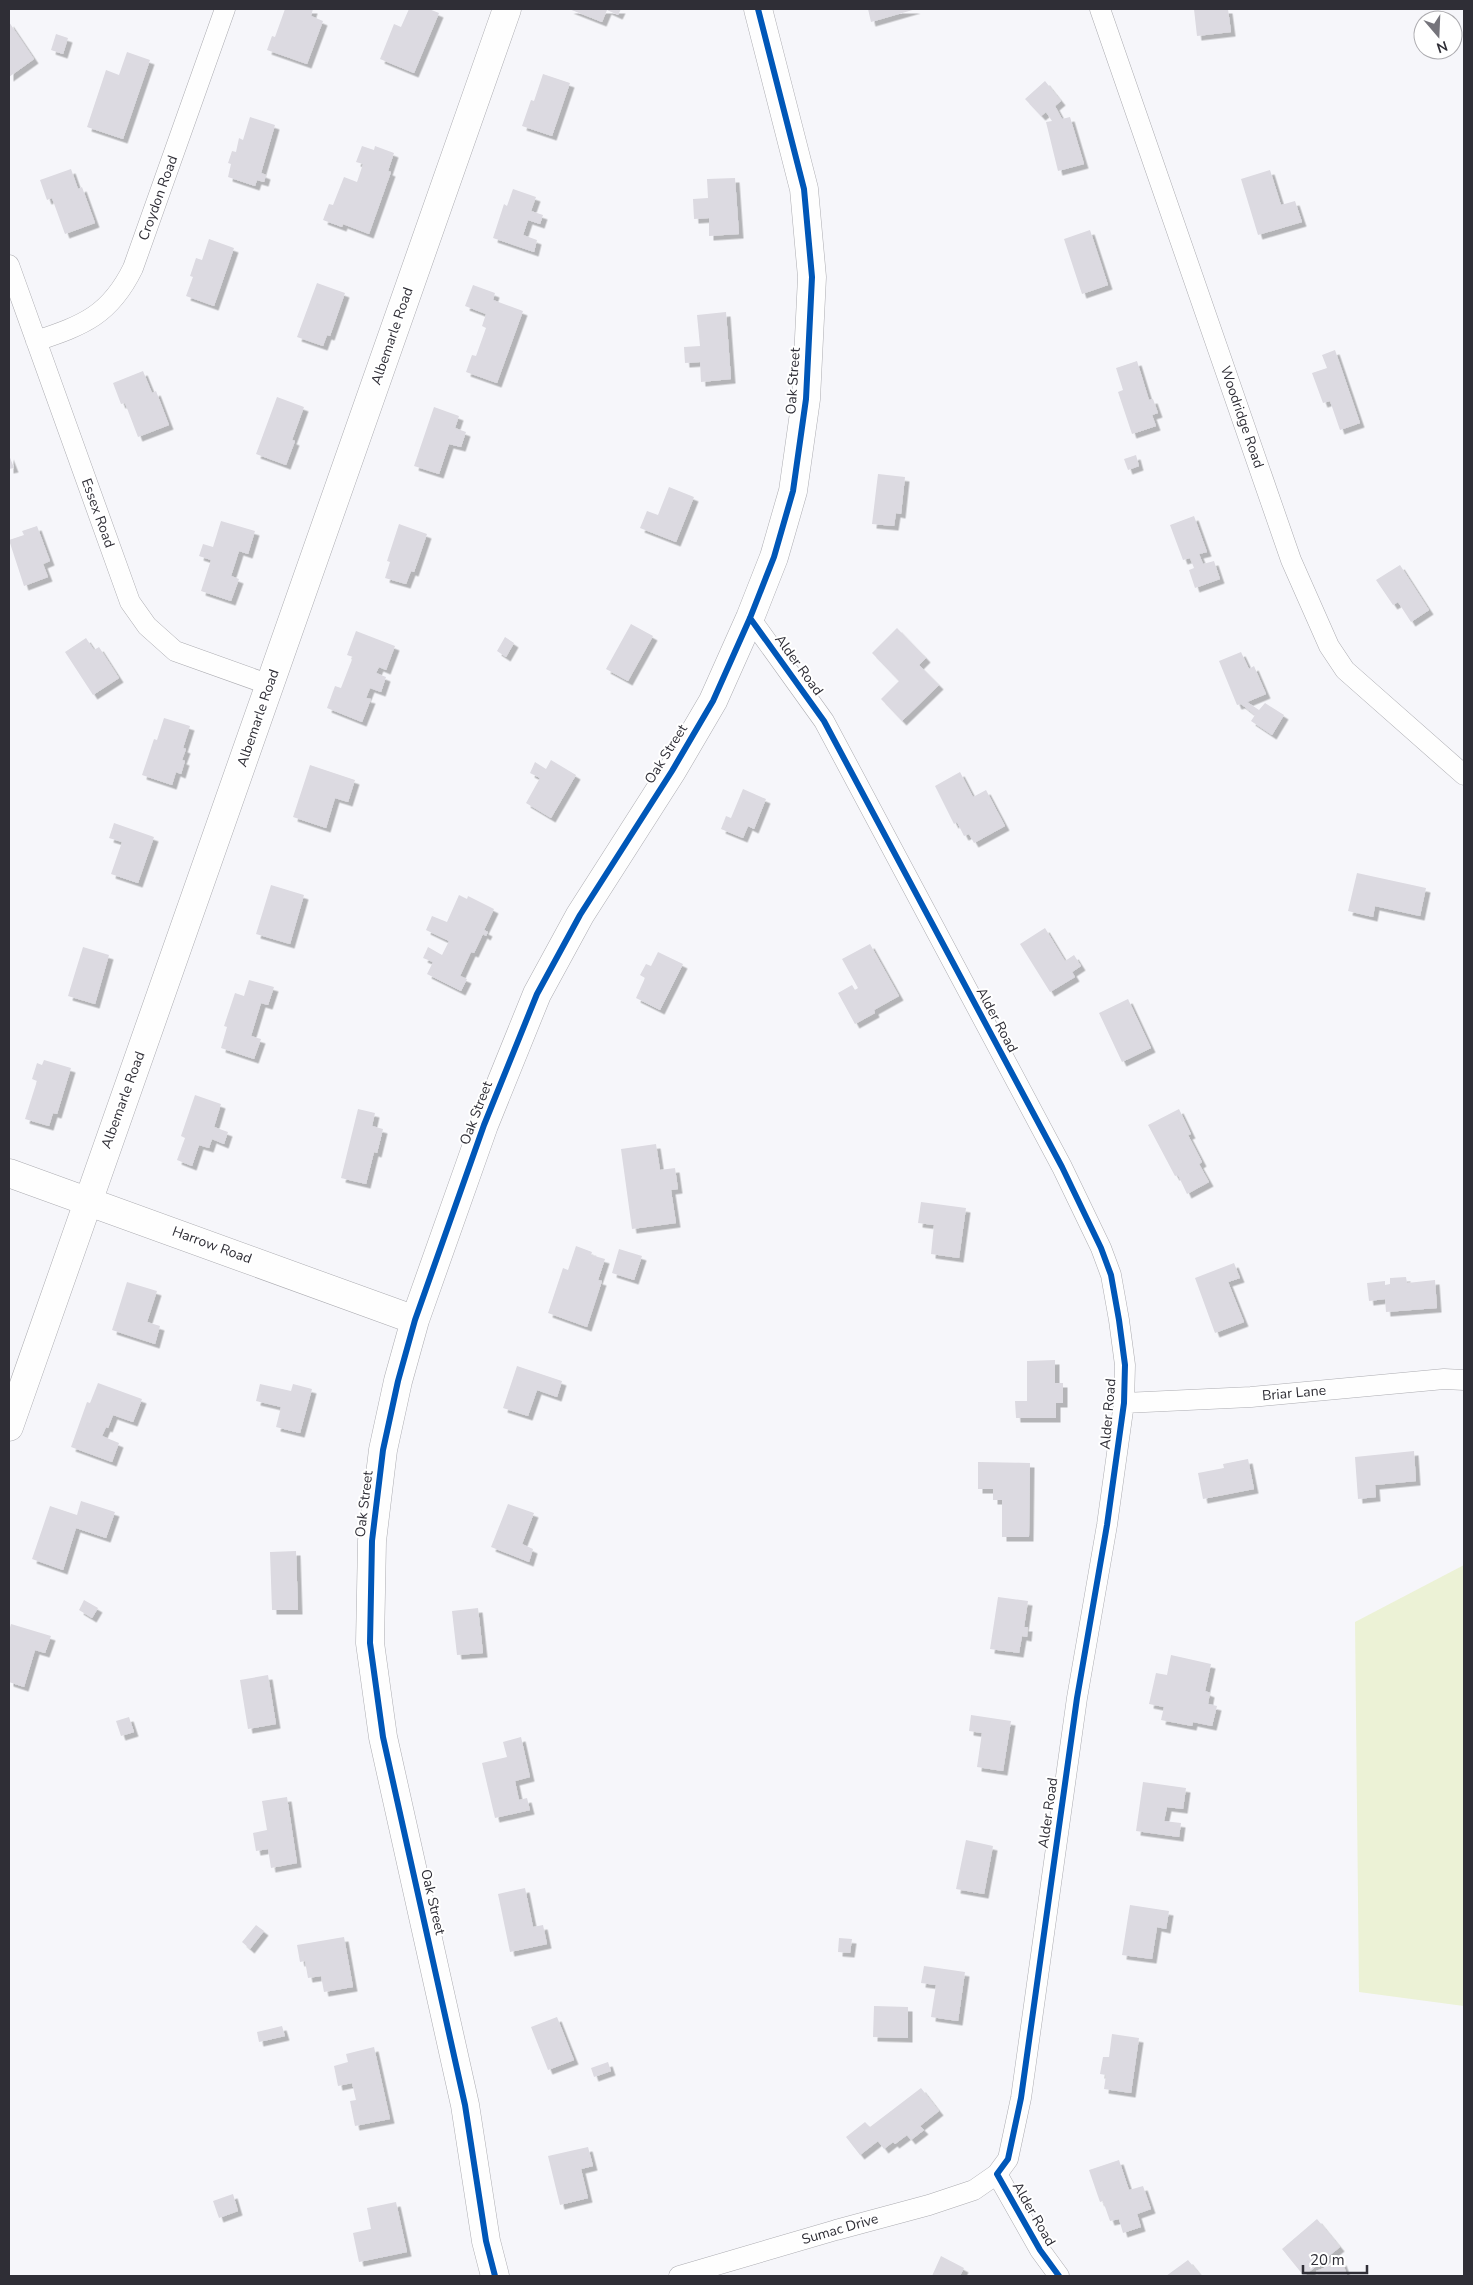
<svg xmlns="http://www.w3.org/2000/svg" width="1473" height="2285" font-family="'Nunito Sans',sans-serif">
<defs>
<filter id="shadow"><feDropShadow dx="4.5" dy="4.5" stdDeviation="0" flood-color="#0004"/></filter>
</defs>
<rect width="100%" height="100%" fill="#f6f6fa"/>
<!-- green -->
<path fill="#ecf2d6" d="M1464,1565V2006L1359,1992L1355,1622Z"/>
<!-- building -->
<path fill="#dcdae1" filter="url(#shadow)" d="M285,9H313L311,16L323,21L307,64L267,50L272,36L275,37Z
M409,9H429L439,13L414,73L380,59L394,24L401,27Z
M569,9H621L618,15L607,10L602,22Z
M868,9H916L871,22Z
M1194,9H1228L1231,32L1197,36Z
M9,22L34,59L9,77Z
M56,34L68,38L63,54L51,50Z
M127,52L150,60L123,139L87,127L106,70L119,75Z
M543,74L570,83L552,136L522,126L531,100L534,101Z
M1045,81L1061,101L1055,106L1062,119L1070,117L1084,164L1058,171L1046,122L1052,121L1046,112L1041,116L1025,99Z
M250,117L275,125L261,173L266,175L264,182L257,180L255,186L228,177L231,164L228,163L232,151L236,152L239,138L243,140Z
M362,146L374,150L375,146L394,153L388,171L391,172L369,234L343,224L342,227L323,220L329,204L333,205L344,177L357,182L363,164L356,162Z
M71,169L78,189L82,187L95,223L65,234L52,198L47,200L40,180Z
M1270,170L1281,205L1295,201L1302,222L1258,235L1241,179Z
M735,178L739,234L709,236V218L694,219L693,199L708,198L707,179Z
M513,189L536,197L531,211L543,215L540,224L528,220L523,235L537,240L534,252L493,238L504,204L507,206Z
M1090,230L1108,285L1082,294L1064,239Z
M209,239L234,248L214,306L186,296L193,277L190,276L196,258L202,260Z
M317,283L345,293L330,336L327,335L323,346L297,337Z
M473,285L495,293L493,300L523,311L497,383L466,372L472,355L476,356L486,328L482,326L486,314L465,306Z
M726,312L731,379L701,382L700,362L685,363L684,347L700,346L697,315Z
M1335,350L1360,423L1340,430L1330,401L1323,403L1312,373L1327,368L1322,355Z
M1137,361L1149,400L1153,399L1158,413L1152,415L1156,426L1132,434L1118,392L1123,390L1116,368Z
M143,371L152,393L156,391L169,425L138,437L125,403L121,404L113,383Z
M277,397L304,407L292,440L295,441L286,465L256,454Z
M434,407L459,416L455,428L466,432L461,447L449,444L439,474L414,466Z
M9,455L14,468L9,469Z
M1136,455L1139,466L1128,470L1124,459Z
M878,474L905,477L901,514L896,513L894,526L872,524Z
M669,487L694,497L676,542L640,528L647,511L658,515Z
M1194,516L1207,552L1199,554L1203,564L1214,561L1220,579L1195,588L1189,570L1194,568L1190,558L1183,560L1170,525Z
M221,521L255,531L248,554L239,551L231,576L239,579L231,601L201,591L211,560L199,556L203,544L213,547Z
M399,524L427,534L414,572L411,571L406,584L385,578L390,562L387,561Z
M37,526L50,561L43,564L48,577L24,586L9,540L24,535L22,531Z
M1400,565L1429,610L1411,622L1398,602L1393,605L1376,580Z
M631,624L653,636L628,681L606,669Z
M897,628L926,658L919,665L939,685L902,721L881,699L899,681L872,653Z
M356,631L395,646L386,670L379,667L376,673L386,677L381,692L370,688L366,698L371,699L362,722L327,708L335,686L341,688L353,657L347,655Z
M505,637L514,643L506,657L497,651Z
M86,638L94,650L99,647L119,678L93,695L65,652Z
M1241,652L1249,669L1254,666L1266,694L1247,702L1259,710L1265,703L1284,715L1272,735L1251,721L1255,715L1241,704L1237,705L1219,661Z
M164,718L190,726L183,748L186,749L182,760L185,761L181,774L176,772L172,785L142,775L154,739L157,740Z
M551,760L576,775L551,818L526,803L540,778L530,773L535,762L546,769Z
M310,765L355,780L348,802L335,798L326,828L293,817Z
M960,772L973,797L986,790L1005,826L974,843L969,834L964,836L957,822L954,824L935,786Z
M743,789L766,799L754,829L748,826L743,838L721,829L726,816L731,818Z
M114,823L154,837L138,883L111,874L122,842L109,838Z
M1357,873L1426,888L1420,916L1375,906L1373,917L1348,911Z
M271,885L304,895L290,944L256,934Z
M459,895L467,899L468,896L494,909L484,930L488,932L486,936L483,934L474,953L471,952L460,976L467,979L461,991L427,974L433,962L423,958L428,947L442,955L449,941L426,930L432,916L447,922Z
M1045,928L1065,961L1074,955L1081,966L1072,972L1075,977L1050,992L1020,944Z
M870,944L899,996L874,1010L875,1013L855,1024L838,993L852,985L855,990L858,988L842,959Z
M83,947L109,955L95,1004L68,996Z
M658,952L683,964L660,1010L636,998L645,978L640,975L646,964L651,966Z
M249,980L274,987L268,1005L261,1003L251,1036L261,1039L254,1059L221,1048L227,1027L224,1026L235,993L244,996Z
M1128,999L1151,1048L1122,1062L1099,1013Z
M44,1060L71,1068L57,1114L53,1113L49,1126L25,1119L37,1081L32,1079L37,1063L42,1065Z
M195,1095L221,1104L214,1127L228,1132L224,1144L212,1139L209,1148L199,1145L192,1166L177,1160L185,1138L181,1136Z
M358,1109L375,1113L372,1126L383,1129L377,1153L374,1152L366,1184L341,1178Z
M1179,1109L1191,1134L1188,1135L1202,1162L1199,1164L1209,1182L1187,1194L1178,1175L1175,1176L1148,1125Z
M656,1144L660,1170L675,1168L678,1189L671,1190L676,1223L632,1229L621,1149Z
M921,1202L966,1208L959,1258L931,1254L934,1225L918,1223Z
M576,1246L592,1252L591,1255L605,1259L598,1280L602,1281L587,1327L548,1313L563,1268L568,1270Z
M619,1249L642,1256L634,1280L612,1273Z
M1234,1263L1240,1278L1228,1282L1244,1322L1215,1333L1195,1278Z
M1406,1277L1407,1283L1435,1280L1437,1308L1386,1312L1385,1299L1369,1301L1367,1283L1385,1281V1285L1390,1284V1278Z
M127,1282L157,1291L147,1322L160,1326L155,1344L112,1330Z
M1055,1360V1383H1063V1403H1056V1418H1016L1015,1401H1027V1361Z
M517,1366L562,1381L557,1397L537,1390L528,1416L503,1408Z
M98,1383L142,1399L133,1422L113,1415L108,1428L106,1427L102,1436L119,1443L112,1462L71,1447L87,1402L90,1403Z
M260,1384L291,1391L293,1384L312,1389L300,1433L276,1427L281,1407L256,1401Z
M1414,1451L1416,1481L1375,1485L1376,1497L1358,1499L1355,1457Z
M1248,1459L1254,1489L1203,1499L1198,1473L1224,1468L1223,1464Z
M978,1462L1030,1463L1029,1537H1002V1500H993V1489H978Z
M81,1501L115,1512L106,1538L76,1528L63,1570L32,1559L50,1506L77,1515Z
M508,1504L534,1513L522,1544L533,1549L529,1562L491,1547Z
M296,1551L298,1610H272L270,1552Z
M998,1597L1028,1601L1024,1627H1028L1027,1637L1022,1636L1019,1653L990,1649Z
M84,1600L98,1608L92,1618L79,1610Z
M478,1608L483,1653L457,1655L452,1611Z
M11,1624L51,1636L45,1653L35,1650L24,1687L9,1682V1631Z
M1171,1655L1211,1664L1205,1691L1210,1693L1208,1704L1217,1706L1212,1726L1193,1722L1192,1726L1161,1720L1164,1707L1149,1704L1156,1673L1167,1675Z
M268,1675L276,1724L248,1729L240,1680Z
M971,1715L1011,1721L1003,1771L977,1767L982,1733L969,1731Z
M129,1717L134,1732L121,1736L116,1721Z
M521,1737L530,1777L515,1781L519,1800L527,1798L530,1810L495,1818L482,1763L507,1757L503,1742Z
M1143,1782L1186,1788L1183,1809L1167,1807L1164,1821L1181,1823L1179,1837L1136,1831Z
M287,1797L297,1863L271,1868L268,1849L256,1851L253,1833L267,1830L262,1801Z
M966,1840L993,1846L984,1894L956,1889Z
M525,1888L533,1927L543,1925L547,1944L510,1952L498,1894Z
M1130,1905L1169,1911L1166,1929L1157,1927L1152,1959L1122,1955Z
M256,1925L264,1931L250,1949L242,1942Z
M344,1937L353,1987L324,1992L321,1976L308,1978L305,1961L300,1962L297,1945Z
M839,1938L852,1939L850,1953L838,1952Z
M924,1966L965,1972L958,2021L931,2017L936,1985L921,1983Z
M874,2006L908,2007V2038L873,2037Z
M557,2017L574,2060L548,2070L531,2027Z
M282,2026L285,2036L259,2042L257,2032Z
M1112,2034L1139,2038L1131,2093L1104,2089L1106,2075L1100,2074L1103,2057H1109Z
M374,2047L390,2119L355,2126L350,2101L356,2100L352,2083L338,2086L334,2066L348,2062L346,2054Z
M608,2062L611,2071L594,2077L591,2068Z
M921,2088L939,2111L920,2126L924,2130L911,2140L907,2135L895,2144L893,2142L884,2149L878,2141L860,2155L846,2137L865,2122L870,2127Z
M588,2147L593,2166L581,2169L588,2198L560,2205L548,2156Z
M1119,2160L1129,2190L1143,2186L1151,2209L1137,2214L1141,2227L1123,2233L1119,2219L1110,2221L1103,2201L1100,2202L1089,2170Z
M233,2194L238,2211L219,2218L213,2201Z
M396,2202L407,2252L359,2262L353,2233L371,2229L367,2208Z
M1317,2219L1340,2247L1304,2276L1282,2249Z
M941,2256L964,2268L960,2276H932Z
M1188,2260L1201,2276H1166Z
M1342,2261L1347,2275L1318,2276L1316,2271Z"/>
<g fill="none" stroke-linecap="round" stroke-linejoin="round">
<defs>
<path id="street" d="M1100,9L1291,560L1329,646L1345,670L1464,775
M9,265L130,602L147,626L175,651L270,685
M36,341C84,325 110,315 133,268L225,9
M750,618L824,721L1062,1167L1101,1248L1111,1275L1119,1320L1125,1365L1124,1403L1107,1525L1077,1698L1021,2098L1008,2159L997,2174L1040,2250L1059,2276
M1124,1403L1251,1397L1444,1379L1464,1380
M679,2276L836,2230L929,2205L974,2190L997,2174"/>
<path id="secondary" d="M9,1173L415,1320
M9,1427L507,9
M495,2276L486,2241L465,2105L383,1737L370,1643L372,1541L383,1450L398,1381L415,1320L484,1125L537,994L580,915L672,771L713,701L750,618L774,557L793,491L806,399L812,277L804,189L758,9"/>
</defs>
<!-- street casing -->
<use href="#street" stroke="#acacb1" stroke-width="21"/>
<!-- secondary casing -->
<use href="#secondary" stroke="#acacb1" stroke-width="29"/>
<!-- street -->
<use href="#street" stroke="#fefefe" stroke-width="20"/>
<!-- secondary -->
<use href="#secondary" stroke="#fefefe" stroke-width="28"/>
<defs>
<path id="cycleway" d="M750,618L824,721L1062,1167L1101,1248L1111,1275L1119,1320L1125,1365L1124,1403L1107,1525L1077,1698L1021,2098L1008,2159L997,2174L1040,2250L1059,2276
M495,2276L486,2241L465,2105L383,1737L370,1643L372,1541L383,1450L398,1381L415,1320L484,1125L537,994L580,915L672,771L713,701L750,618L774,557L793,491L806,399L812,277L804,189L758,9"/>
</defs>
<!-- cycleway casing -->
<use href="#cycleway" stroke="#fff" stroke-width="9"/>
<!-- cycleway -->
<use href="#cycleway" stroke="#0057b8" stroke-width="6"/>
</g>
<g text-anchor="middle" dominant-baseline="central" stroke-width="4" stroke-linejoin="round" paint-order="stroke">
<!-- street labels -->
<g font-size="14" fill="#2f2e36" stroke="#fff">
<text transform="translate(158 198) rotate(-70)">Croydon Road</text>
<text transform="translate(392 336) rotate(-71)">Albemarle Road</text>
<text transform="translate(793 381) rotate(-86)">Oak Street</text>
<text transform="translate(1242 417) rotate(71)">Woodridge Road</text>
<text transform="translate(98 513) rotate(70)">Essex Road</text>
<text transform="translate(799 665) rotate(54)">Alder Road</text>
<text transform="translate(258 718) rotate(-71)">Albemarle Road</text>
<text transform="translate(666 754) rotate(-58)">Oak Street</text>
<text transform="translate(997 1020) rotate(62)">Alder Road</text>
<text transform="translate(123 1100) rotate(-70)">Albemarle Road</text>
<text transform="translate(476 1113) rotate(-69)">Oak Street</text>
<text transform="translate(212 1245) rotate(20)">Harrow Road</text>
<text transform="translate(1294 1393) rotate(-5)">Briar Lane</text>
<text transform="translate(1108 1414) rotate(-85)">Alder Road</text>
<text transform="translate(364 1504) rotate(-83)">Oak Street</text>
<text transform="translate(1048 1813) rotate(-82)">Alder Road</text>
<text transform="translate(433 1902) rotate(77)">Oak Street</text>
<text transform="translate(1034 2214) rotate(60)">Alder Road</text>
<text transform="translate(840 2229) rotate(-16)">Sumac Drive</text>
</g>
</g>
<!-- border -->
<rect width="1473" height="2285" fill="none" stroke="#2f2e36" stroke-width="20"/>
<!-- north arrow -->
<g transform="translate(1438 35) rotate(161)"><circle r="24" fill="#ffffff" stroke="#acabaf"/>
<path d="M0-4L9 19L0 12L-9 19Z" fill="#75747b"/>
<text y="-8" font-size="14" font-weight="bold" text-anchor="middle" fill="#2f2e36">N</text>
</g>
<!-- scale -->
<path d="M1303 2265v8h64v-8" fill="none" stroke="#2f2e36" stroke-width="2.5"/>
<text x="1310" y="2265" font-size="15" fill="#2f2e36" stroke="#ffffff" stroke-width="4" paint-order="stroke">20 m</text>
</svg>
